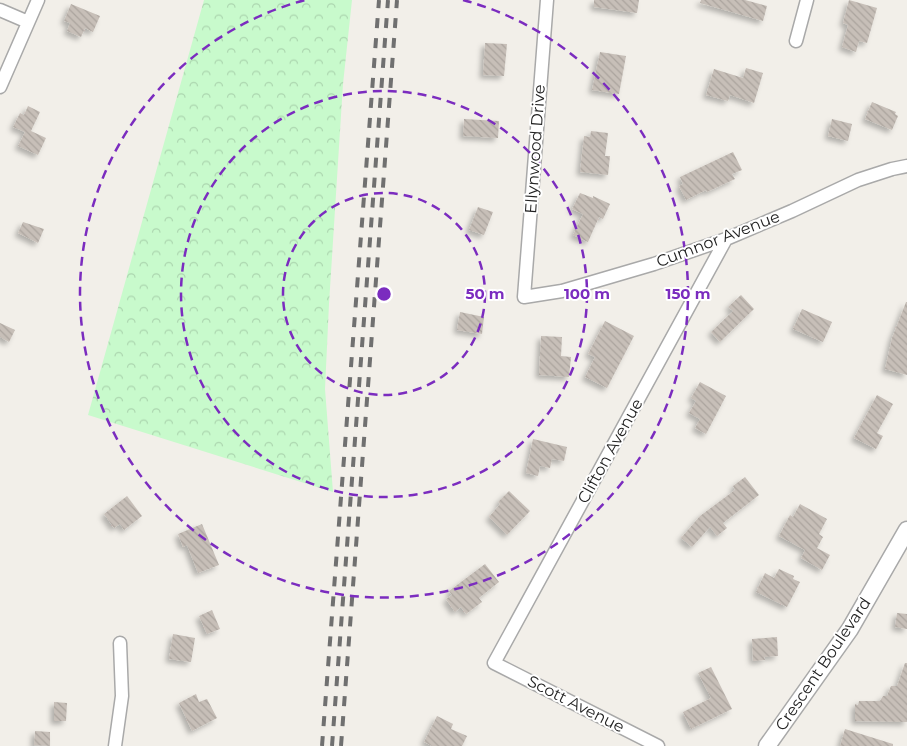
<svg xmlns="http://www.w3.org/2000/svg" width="907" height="746" font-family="Montserrat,sans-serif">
<defs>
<pattern id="park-crowns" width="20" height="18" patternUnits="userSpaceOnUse" patternTransform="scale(1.25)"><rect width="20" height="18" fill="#c8facc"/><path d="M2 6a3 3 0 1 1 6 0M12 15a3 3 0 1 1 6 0" fill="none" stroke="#acd6af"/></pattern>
<pattern id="building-back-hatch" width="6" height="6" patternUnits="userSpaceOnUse" patternTransform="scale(1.25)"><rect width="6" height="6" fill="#c7bfb8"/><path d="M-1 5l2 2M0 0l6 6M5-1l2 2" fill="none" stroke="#aba49e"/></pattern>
<filter id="shadow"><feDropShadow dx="-3.5" dy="3.5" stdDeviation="2.5" flood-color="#0004"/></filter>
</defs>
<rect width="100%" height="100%" fill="#f2efe9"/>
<!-- park -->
<path fill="url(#park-crowns)" d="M204,0H352L343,84L329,304L325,389L333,492L88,415Z"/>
<!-- building -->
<path fill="url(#building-back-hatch)" filter="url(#shadow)" d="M594,0H639L637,13L594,7Z
M701,0H745L767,6L763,21L700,3Z
M849,0L877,8L867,43L859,41L856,52L842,47L848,25L843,23Z
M71,4L100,16L93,32L85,28L81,37L67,31L70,23L64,21Z
M485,43L507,44L504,76L483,75Z
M600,52L626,56L619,94L592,90Z
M746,68L763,73L754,103L730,95L728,101L706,95L714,69L743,78Z
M872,102L896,112L895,114L898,116L892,130L865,119Z
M28,106L40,112L31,131L46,138L38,155L18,146L25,132L13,127L20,113L24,115Z
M464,119L499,121L498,138L463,136Z
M832,119L852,124L848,141L828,136Z
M591,131L608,133L605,156H610L608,175L580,172L584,136L590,137Z
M733,152L742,170L732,174L735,179L707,192L706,190L686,200L679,186L683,184L680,177Z
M580,193L593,198V196L610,204L603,219L599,217L588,242L573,235L583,214L572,209Z
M478,207L493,212L484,235L469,230Z
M23,222L44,229L38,243L18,233Z
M741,295L754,309L720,342L711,332L733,311L728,307Z
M906,302H907V375L885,369L892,338Z
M802,309L832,322L823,342L793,329Z
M460,312L484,317L482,334L457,330Z
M605,321L634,336L607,388L585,377L595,357L588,354Z
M0,323L15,330L9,342L0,337Z
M541,336L562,337L561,356L571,357L569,377L539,375Z
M700,382L726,396L706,434L695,428L700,419L689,413L696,401L691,398Z
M877,395L893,404L877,433L883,436L876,449L854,438Z
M533,439L567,447L564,461L552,459L550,468L540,466L538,476L526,473Z
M745,477L759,495L723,523L727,528L717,536L710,527L692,547L681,538L700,516L735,490L733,486Z
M509,491L530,511L507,535L489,517L500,504L498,502Z
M127,496L142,516L124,530L120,524L114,528L104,514Z
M800,504L827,519L819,534L823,537L817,548L830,555L822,570L801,558L805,550L779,536L790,515L793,517Z
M202,524L219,565L198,573L187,545L183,547L178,534Z
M485,564L499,582L479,598L482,602L466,614L461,607L455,612L446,599L452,595L449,591Z
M779,569L794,576L793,579L800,582L787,607L756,592L765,573L774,578Z
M212,610L220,629L207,634L199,616Z
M897,613L907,614V629L895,627Z
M173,634L195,638L191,662L169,659Z
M777,637L778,656L764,657L765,660L753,661L752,639Z
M905,663H907V722L855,721V704L858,705L859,701H880L883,696H887L891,686H897Z
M711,667L732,709L691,729L683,712L711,698L698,673Z
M196,694L199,702L207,699L217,718L192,731L179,703Z
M54,702L67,703L66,721H54Z
M437,716L453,724L451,729L467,736L462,746H432L424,742Z
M845,729L893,744V746H840Z
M35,731L50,732V746L34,745Z"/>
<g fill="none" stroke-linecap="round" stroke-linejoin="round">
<defs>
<path id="minor" d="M547,0L524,297L562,291L654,264L726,239L792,211L858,180L892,169L907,166
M0,10L28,22
M796,41L807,0
M0,87L38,0
M115,746L122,696L120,643
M658,746L494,663L726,239"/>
<path id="tertiary" d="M767,746L850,629L907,530"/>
</defs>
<!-- minor casing -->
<use href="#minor" stroke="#a9a9a9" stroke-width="15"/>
<!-- tertiary casing -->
<use href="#tertiary" stroke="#a9a9a9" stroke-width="19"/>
<!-- minor -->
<use href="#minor" stroke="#fff" stroke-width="12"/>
<!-- tertiary -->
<use href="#tertiary" stroke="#fff" stroke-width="16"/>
<!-- rail -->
<path stroke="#707070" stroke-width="4" stroke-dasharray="10 10" stroke-linecap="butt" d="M322,746L379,0
M332,746L388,0
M341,746L397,0"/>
</g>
<!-- distance rings -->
<g fill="none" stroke="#7b2cbf" stroke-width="2.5" stroke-dasharray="9 6">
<circle cx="384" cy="294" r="101"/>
<circle cx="384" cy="294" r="203"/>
<path d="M463 0A304 304 0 1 1 305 0"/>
</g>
<g text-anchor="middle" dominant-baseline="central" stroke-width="4" stroke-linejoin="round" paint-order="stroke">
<!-- street labels -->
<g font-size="16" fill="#222" stroke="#fff">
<text transform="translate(535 149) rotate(-86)">Ellynwood Drive</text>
<text transform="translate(718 239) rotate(-21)">Cumnor Avenue</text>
<text transform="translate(610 451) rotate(-61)">Clifton Avenue</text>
<text transform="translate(823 664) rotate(-56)">Crescent Boulevard</text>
<text transform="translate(576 704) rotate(27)">Scott Avenue</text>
</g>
</g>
<circle cx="384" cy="294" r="8" fill="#7b2cbf" stroke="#fff" stroke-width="2.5"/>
<g font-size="15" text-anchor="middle" font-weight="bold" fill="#7b2cbf" stroke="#fff" stroke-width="4" stroke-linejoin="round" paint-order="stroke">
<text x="485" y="299">50 m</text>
<text x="587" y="299">100 m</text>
<text x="688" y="299">150 m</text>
</g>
</svg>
